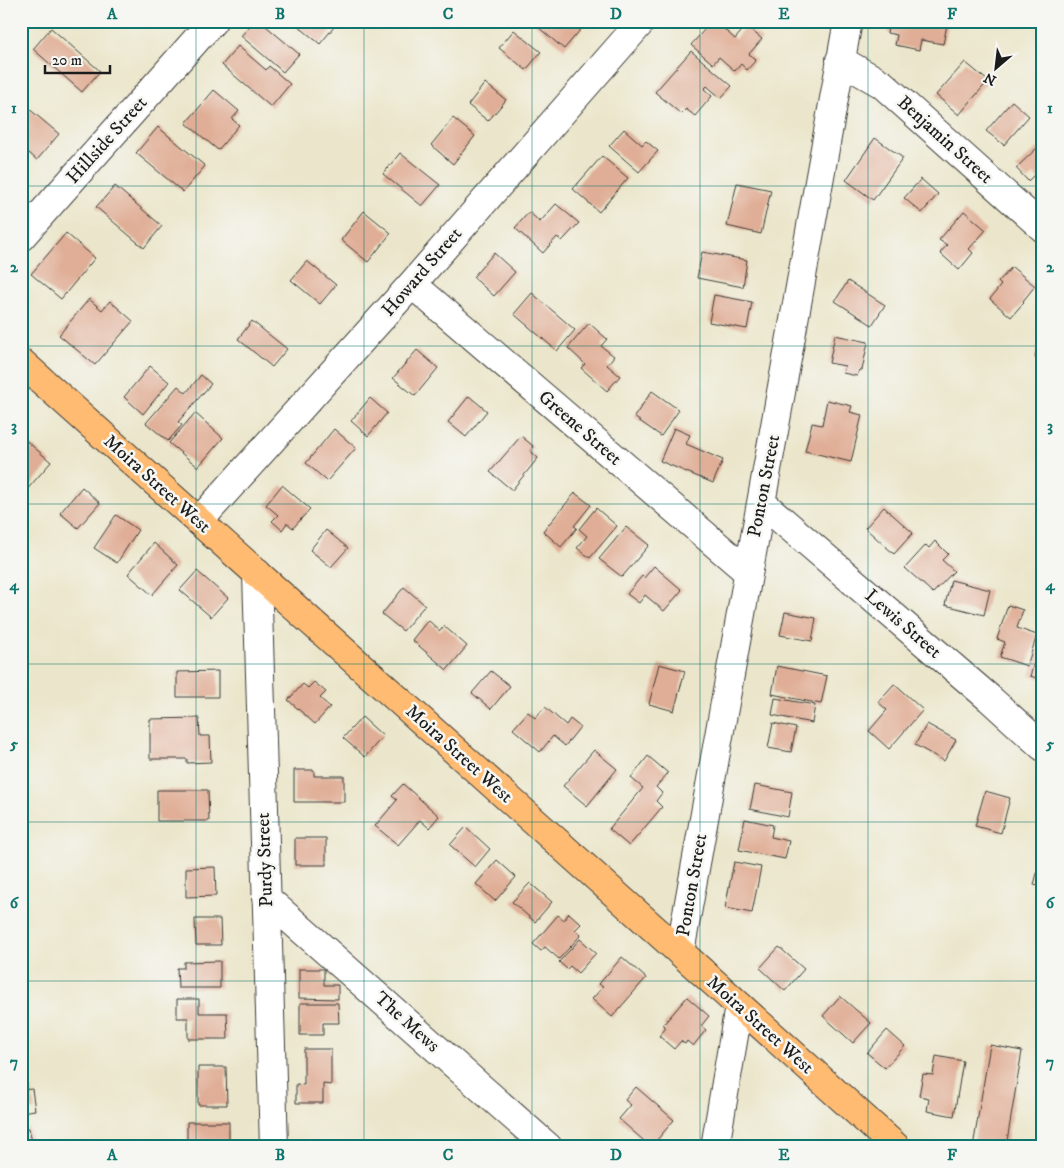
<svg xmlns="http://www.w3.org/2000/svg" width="1064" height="1168" font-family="'IM FELL DW Pica',serif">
<rect width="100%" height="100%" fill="#f6f6f2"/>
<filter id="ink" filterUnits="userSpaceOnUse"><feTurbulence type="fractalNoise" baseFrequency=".02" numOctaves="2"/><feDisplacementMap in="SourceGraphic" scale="10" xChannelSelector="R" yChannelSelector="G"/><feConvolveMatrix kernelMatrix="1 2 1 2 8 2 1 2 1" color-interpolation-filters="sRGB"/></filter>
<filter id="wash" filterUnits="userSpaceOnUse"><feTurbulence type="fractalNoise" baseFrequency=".0096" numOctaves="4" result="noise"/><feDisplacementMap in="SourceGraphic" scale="20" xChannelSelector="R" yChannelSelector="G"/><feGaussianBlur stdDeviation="1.12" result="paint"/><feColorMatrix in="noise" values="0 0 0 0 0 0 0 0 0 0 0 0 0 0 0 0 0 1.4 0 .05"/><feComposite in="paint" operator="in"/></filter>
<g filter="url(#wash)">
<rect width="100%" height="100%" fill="#ebe6cb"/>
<g id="blocks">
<!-- building -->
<path fill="#e0ae96" d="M254,21H260L299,54L283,72L241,36Z
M292,21H328L334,27L320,44Z
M531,21H588L564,49Z
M712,21H715L735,39L746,26L762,39L749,54L756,60L747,70L741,64L735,71L719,57L713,64L691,45Z
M889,21H930L947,25L943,44L921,40L919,50L895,45L897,35L887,33Z
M51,28L100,71L82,92L33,49Z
M514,30L541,52L526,70L499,48Z
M238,46L266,70L269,66L290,84L271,107L222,65Z
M691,51L732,86L721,98L707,86L704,89L712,96L695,116L686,109L681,114L655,92Z
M965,62L988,81L959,115L936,95Z
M485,83L506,100L488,121L468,105Z
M214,90L239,111L232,119L239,125L218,150L186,123Z
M1012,101L1029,116L1004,145L986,131Z
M21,102L59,134L37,160L21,146Z
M453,118L475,136L453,164L431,145Z
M158,127L205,166L183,192L136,153Z
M624,129L642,145L646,141L658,151L639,172L609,146Z
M875,138L903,158L873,200L846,180Z
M1037,148L1043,154V184L1034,175L1028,181L1016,168Z
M400,153L440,185L422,206L383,174Z
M602,156L628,178L599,212L573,189Z
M921,179L938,194L922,213L904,198Z
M737,183L771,190L761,234L727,226Z
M115,186L162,226L144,248L96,207Z
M556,204L579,223L562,241L557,237L543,253L515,228L529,212L540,222Z
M364,211L391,233L368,262L341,240Z
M964,211L986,230L969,249L973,253L959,270L940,253L947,245L939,240Z
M66,233L95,258L61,299L31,274Z
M702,252L747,260L743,287L697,278Z
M494,253L515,272L494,296L473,277Z
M307,261L336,285L320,304L291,280Z
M1012,267L1035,286L1023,301L1024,302L1011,317L990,299L1001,285L998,282Z
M848,281L885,305L872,325L835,301Z
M532,293L575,330L557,351L514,314Z
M714,295L752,302L747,329L709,322Z
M89,299L102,310L110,301L133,321L95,365L59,335Z
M252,321L287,349L272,367L238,339Z
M589,323L607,339L601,346L614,356L607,365L620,376L607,391L581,368L585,364L568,348Z
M1042,329H1043V360L1035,358Z
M835,335L868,342L862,370H859L857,376L843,373L845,366L829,363Z
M417,350L438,368L415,396L393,378Z
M150,366L169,382L143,414L124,397Z
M201,375L211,384L178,422L182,425L168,441L146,423L178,386L186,393Z
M652,391L679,410L661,436L634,417Z
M469,396L487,411L466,437L448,422Z
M370,398L387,413L368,436L351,421Z
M827,400L852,406L850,412L862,415L851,462L805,451L812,423L822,425Z
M195,413L223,438L198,467L169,443Z
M674,428L690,435L686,444L723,460L713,483L660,461Z
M334,429L356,448L327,481L306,463Z
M21,436L51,462L24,493L21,491Z
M521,436L533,446L530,451L538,458L512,490L490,472Z
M282,485L310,509L293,528L287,523L282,530L272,521L278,515L266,505Z
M82,487L100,503L78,528L60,513Z
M575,493L591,505L574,526L577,528L561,547L543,531Z
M884,507L913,533L894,554L865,528Z
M596,508L617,526L590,558L577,548L587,536L579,529Z
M116,515L138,530L117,563L94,548Z
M626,527L649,545L622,577L599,559Z
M326,530L348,548L331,567L310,550Z
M935,541L948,554L942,560L954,571L933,593L905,568L926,545L929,548Z
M154,543L178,565L152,595L128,574Z
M654,566L682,590L664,611L645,595L639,603L627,594L642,576L644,578Z
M197,571L228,598L211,617L180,590Z
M951,580L990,590L984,615L945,605Z
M404,587L425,605L403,631L382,614Z
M1008,605L1023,610L1017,628L1037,635L1027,666L1000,657L1005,642L997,639Z
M785,612L816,618L812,641L780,635Z
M428,620L440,631L444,626L467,646L447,670L412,640Z
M1038,651L1043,652V680L1030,676Z
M659,664L685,671L674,711L649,704Z
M777,666L827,676L821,704L772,694Z
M218,671V697H177V672Z
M491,671L510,686L491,709L472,693Z
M314,682L326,692L320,698L330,707L315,724L288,700L303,684L308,688Z
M894,684L923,710L889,749L869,731L887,710L878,702Z
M775,698L815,705L812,723L772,715Z
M545,707L566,725L570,719L580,727L565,746L553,736L540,752L513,729L528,712L535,718Z
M362,717L383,736L365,757L343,738Z
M199,718L200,736H210L211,762L187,763V759H150V719Z
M773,723L796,728L791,752L768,748Z
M927,724L956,740L944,761L915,745Z
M594,750L617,769L587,806L563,786Z
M648,756L668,773L656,787L662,793L656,801L662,807L629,846L609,829L643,788L631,778Z
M294,770H314V776H344V802H294Z
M403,784L439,816L429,828L420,820L398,845L375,826L397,800L392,796Z
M755,785L792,792L788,817L750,809Z
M157,790H208L209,821H157Z
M985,791L1010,798L1001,833L975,826Z
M745,819L773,825L771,837L789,841L785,859L739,850Z
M466,827L490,849L475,867L450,845Z
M295,838H326V865H295Z
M1042,854H1043V887L1034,885Z
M497,860L516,877L495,901L476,884Z
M734,862L761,867L752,913L725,908Z
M215,867L216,896L186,897V868Z
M530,883L552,902L535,922L512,902Z
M569,913L581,924L575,930L581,935L559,959L545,947L541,951L533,944L558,915L564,920Z
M195,919H220L221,945H196Z
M580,939L596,953L578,973L570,966L567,969L559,962Z
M779,947L804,969L785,991L760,968Z
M622,957L646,978L612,1017L592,999L603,987L599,984Z
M220,961V988H178L177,968H184V962Z
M299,969H324V985H338V999L299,998Z
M840,996L871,1023L853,1043L823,1016Z
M687,997L709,1016L701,1026L706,1030L693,1046L687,1041L685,1044L681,1041L674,1049L659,1036L666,1028L663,1025Z
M177,999H199V1013H227L228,1039H188V1018H177Z
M300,1003H338L339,1023H323V1035H300Z
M887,1030L905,1046L885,1068L867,1053Z
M990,1045L1022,1051L1006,1147H973Z
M304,1049H331V1085L323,1084V1103H296V1084L304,1085Z
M936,1056L963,1061L954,1116L927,1111L929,1098L919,1096L923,1074L933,1075Z
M198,1067H226L227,1105H198Z
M636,1087L674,1120L651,1147L619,1119L631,1105L625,1100Z
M32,1089L35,1110L21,1112V1090Z
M187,1122H229V1147H187Z
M29,1128L33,1147H21V1129Z"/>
</g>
</g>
<g filter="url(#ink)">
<use href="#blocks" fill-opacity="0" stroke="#3b3a36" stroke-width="1"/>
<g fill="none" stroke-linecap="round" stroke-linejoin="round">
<defs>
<path id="minor" d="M840,60L882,84L1043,228
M21,237L213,21
M412,284L748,572
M762,503L989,698L1043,747
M199,521L412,284L642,21
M257,573L274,1147
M266,898L548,1147
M680,952L848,21
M715,1147L739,1006"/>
<path id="major" d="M21,362L680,952L896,1147"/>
</defs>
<!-- minor casing -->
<use href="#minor" stroke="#3b3a36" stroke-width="30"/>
<!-- major casing -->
<use href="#major" stroke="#3b3a36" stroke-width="30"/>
<!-- minor -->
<use href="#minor" stroke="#fff" stroke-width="28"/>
<!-- major -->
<use href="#major" stroke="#ffbb71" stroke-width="28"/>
</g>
</g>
<!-- grid -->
<path fill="none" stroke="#0f766e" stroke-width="1" stroke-opacity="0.55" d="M196,21V1147M364,21V1147M532,21V1147M700,21V1147M868,21V1147M21,186H1043M21,346H1043M21,504H1043M21,664H1043M21,822H1043M21,981H1043"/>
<g text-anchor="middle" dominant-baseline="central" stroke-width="5" stroke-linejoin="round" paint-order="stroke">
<!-- street labels -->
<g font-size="19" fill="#1c1c1c" stroke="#f6f6f2">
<text transform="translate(107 140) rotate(-48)">Hillside Street</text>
<text transform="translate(945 140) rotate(42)">Benjamin Street</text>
<text transform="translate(422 272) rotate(-49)">Howard Street</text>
<text transform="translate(580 428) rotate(41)">Greene Street</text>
<text transform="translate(157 484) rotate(42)">Moira Street West</text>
<text transform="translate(764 486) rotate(-79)">Ponton Street</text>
<text transform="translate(903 624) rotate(41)">Lewis Street</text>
<text transform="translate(459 754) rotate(42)">Moira Street West</text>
<text transform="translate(265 860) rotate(-92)">Purdy Street</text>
<text transform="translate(692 885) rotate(-80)">Ponton Street</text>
<text transform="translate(407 1022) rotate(42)">The Mews</text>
<text transform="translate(760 1025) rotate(42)">Moira Street West</text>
</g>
</g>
<!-- margin -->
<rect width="1064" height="1168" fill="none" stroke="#f6f6f2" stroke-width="55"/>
<!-- north arrow -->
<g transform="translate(996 68) rotate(208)" stroke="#f6f6f2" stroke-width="4" paint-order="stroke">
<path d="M0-4L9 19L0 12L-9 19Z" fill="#1c1c1c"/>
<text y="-8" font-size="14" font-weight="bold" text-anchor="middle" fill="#1c1c1c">N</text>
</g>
<!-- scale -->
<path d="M45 65v8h65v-8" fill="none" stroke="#1c1c1c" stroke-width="2.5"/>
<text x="52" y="65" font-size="15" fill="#1c1c1c" stroke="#f6f6f2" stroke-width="4" paint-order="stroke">20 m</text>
<rect x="28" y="28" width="1008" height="1112" fill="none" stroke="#0f766e" stroke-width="2"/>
<g font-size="16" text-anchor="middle" font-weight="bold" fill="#0f766e">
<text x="112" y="19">A</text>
<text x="280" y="19">B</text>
<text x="448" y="19">C</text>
<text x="616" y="19">D</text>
<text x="784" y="19">E</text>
<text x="952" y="19">F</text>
<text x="14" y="113">1</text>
<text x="1050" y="113">1</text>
<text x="14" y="272">2</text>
<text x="1050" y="272">2</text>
<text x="14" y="431">3</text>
<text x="1050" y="431">3</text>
<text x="14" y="590">4</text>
<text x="1050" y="590">4</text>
<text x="14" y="749">5</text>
<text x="1050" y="749">5</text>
<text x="14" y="908">6</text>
<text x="1050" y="908">6</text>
<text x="14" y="1067">7</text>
<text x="1050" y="1067">7</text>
<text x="112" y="1160">A</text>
<text x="280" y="1160">B</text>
<text x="448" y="1160">C</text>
<text x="616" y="1160">D</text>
<text x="784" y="1160">E</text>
<text x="952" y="1160">F</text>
</g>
</svg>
